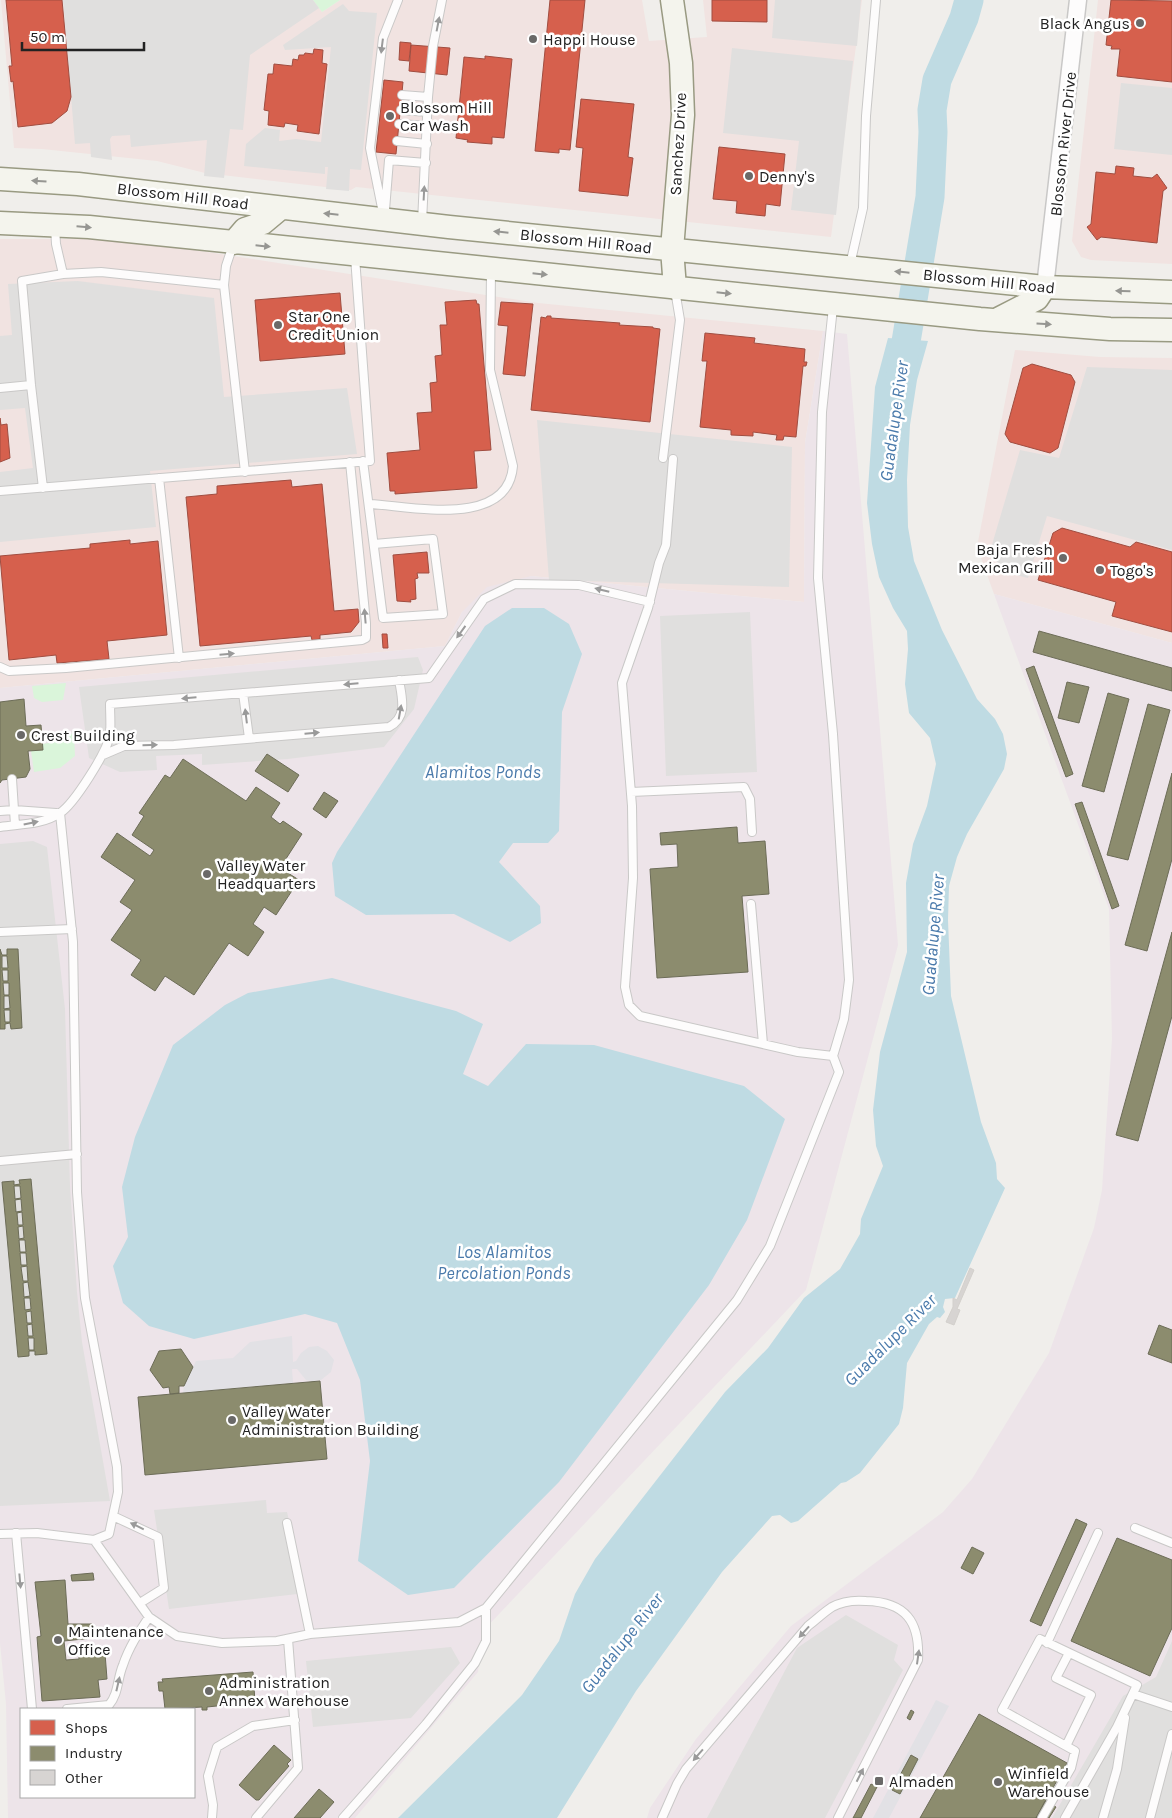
<svg xmlns="http://www.w3.org/2000/svg" width="1172" height="1818" font-family="Karla,sans-serif">
<rect width="100%" height="100%" fill="#f0eeeb"/>
<!-- commercial -->
<path fill="#f1e3e1" d="M1,0H313L322,12L340,0H642L649,41L707,37L703,0H862L831,237L356,187L351,190L205,173L157,161L42,149L14,148Z
M1098,0H1172V264L1091,260L1081,257L1072,241Z
M0,239H123L538,303L823,331L805,443L804,602L531,576L462,612L445,646L0,688Z
M1015,350L1100,357L1172,358V643L994,594L977,547Z"/>
<!-- industrial -->
<path fill="#ede4e9" fill-rule="evenodd" d="M823,331L847,334L898,945L806,1290L482,1632L478,1672L355,1818H8L6,1704L0,1643V688L445,646L462,612L487,587L531,576L804,602L805,443ZM21,1709H194V1797H21Z
M994,594L1172,643V1818H647L650,1808L696,1739L791,1626L943,1512L972,1479L1049,1353L1094,1228L1102,1190L1112,1039L1109,909Z"/>
<!-- park -->
<path fill="#daf5da" d="M313,0H340L322,12Z
M66,683L63,700L42,702L34,698L32,686Z
M74,733L75,756L60,768L34,772L31,751L42,744L54,742L58,738Z"/>
<!-- parking -->
<path fill="#e0dfde" d="M63,0H313L319,8L250,55L243,130L230,129L224,178L204,176L207,140L131,147L130,135L112,136L110,139L112,160L91,157L90,143L75,144Z
M775,0H861L857,46L772,38Z
M343,4L349,11L377,13L361,170L350,169L349,191L326,189L328,167H325V174L244,166L246,144L265,128L280,130L279,141L296,139L321,142L331,47L285,50L283,45Z
M732,48L853,61L836,215L791,210L799,141L723,133Z
M1121,83L1172,88V155L1114,149Z
M78,281L214,298L224,397L347,388L357,454L150,471L156,527L0,542V472L33,468L25,408L0,410V336L12,335L8,284Z
M1087,367L1172,370V550L1047,516L1028,578L1001,571L991,548L1020,450L1059,458Z
M537,420L792,447L789,587L549,580Z
M750,612L757,772L666,776L660,616Z
M418,657L423,670L414,709L384,747L288,759L202,765V754L156,756L157,770L120,772L89,758L79,687Z
M33,841L47,847L65,1009L70,1186L77,1292L82,1342L110,1501L0,1506V844Z
M266,1500L267,1513L287,1512L306,1593L169,1609L154,1510Z
M846,1615L898,1645L894,1660L903,1670L825,1818H707L797,1648Z
M1172,1641V1818H1052L1123,1696L1156,1677Z
M451,1647L460,1663L411,1718L313,1727L306,1661Z"/>
<!-- plaza -->
<path fill="#e2e1e5" d="M292,1336L293,1362L296,1361L301,1353L309,1347L318,1346L327,1351L334,1360L331,1372L321,1380L312,1381L306,1380L297,1369H292L293,1383L183,1393L184,1386L196,1361L233,1358L250,1342Z
M936,1700L949,1706L889,1818H873Z"/>
<!-- water -->
<path fill="#bfdbe3" d="M888,338L928,341L917,380L910,425L907,480L908,527L914,561L942,630L977,699L995,719L1003,734L1007,754L1004,769L967,834L957,857L949,886L948,920L951,996L981,1122L996,1163L997,1179L1005,1188L955,1298L945,1299L943,1307L945,1312L940,1318L937,1317L929,1324L907,1363L903,1408L899,1424L860,1473L846,1482L841,1483L798,1521L791,1523L780,1515L772,1516L722,1572L636,1691L557,1818H398L522,1695L559,1641L575,1594L595,1559L725,1392L768,1348L804,1298L840,1269L860,1234L861,1219L883,1166L876,1146L873,1110L880,1052L907,952L906,883L913,844L927,806L936,764L930,738L909,713L905,684L908,649L907,631L893,608L879,577L872,544L867,503L875,387Z
M512,608H544L569,624L582,654L562,712L559,831L548,843H513L499,862L540,906L541,923L510,942L454,914L366,915L335,896L332,863L337,852L485,626Z
M332,978L456,1011L483,1024L463,1074L488,1086L526,1044L594,1045L744,1086L785,1119L747,1220L709,1285L559,1482L454,1588L408,1595L358,1561L370,1461L360,1380L337,1323L305,1314L194,1339L149,1326L123,1303L113,1266L128,1237L122,1187L135,1137L173,1045L225,1005L248,993Z"/>
<!-- shops -->
<path fill="#d6604d" stroke="#a04d40" d="M6,0H62L71,97L67,111L52,123L18,127L13,81L11,82L9,66H12Z
M550,0H585L570,150L559,149V153L535,151Z
M712,0H767V22L712,21Z
M1111,0L1172,1V82L1117,76L1120,49H1111L1112,46L1106,45Z
M400,42L411,43L409,61L399,60Z
M411,45L450,48L447,75L409,71Z
M314,49L323,50L322,63L327,64L319,134L297,131L298,125L285,123L284,127L268,125L269,111L264,110L268,74H273L274,64L292,66L293,59L298,60L299,55H304L305,53L313,54Z
M485,56L512,59L504,138L492,137V144L467,142L468,140L456,138L464,57L485,59Z
M384,80L403,82L396,154L376,152Z
M581,99L634,104L628,157L633,158L628,196L579,191L583,148L576,147Z
M719,147L785,154L780,206L766,204L765,216L736,213L737,201L713,199Z
M1116,166L1134,168L1133,176L1152,178L1157,174L1167,188L1163,191L1157,243L1101,237L1097,240L1087,227L1091,224L1096,172L1115,174Z
M340,293L345,354L260,361L255,300Z
M476,300L477,304H479L491,450L474,451L477,488L395,494V491H390L387,453L420,450L417,413L432,412L430,383L437,382L435,356L442,355L440,325H447L445,302Z
M501,302L533,304L525,376L503,374L508,326L498,325Z
M547,316H551V318L620,323L619,325L653,327V328L660,329L650,422L531,410L541,317L546,318Z
M705,333L755,338L754,343L805,349L804,362H807L806,366H803L796,437L784,436L783,440H776L777,435L753,432V436L731,435V430L700,427L707,361H702Z
M1032,364L1071,375L1075,382L1058,448L1050,453L1010,442L1005,434L1023,368Z
M0,418L1,425L7,424L10,458L0,462Z
M291,480L292,487L322,484L334,611L358,609L359,622L351,632L320,635V639L312,640L311,636L200,646L186,497L217,494V486Z
M1062,528L1130,547L1136,542L1172,552V632L1112,616L1116,602L1038,580L1053,533Z
M130,540V544L158,541L167,635L107,641L109,659L57,663L56,655L9,660L0,556L90,548V544Z
M427,552L429,573H417L418,578L415,579L416,599L410,600L411,602L397,601L393,555Z
M382,634H387L388,648H383Z"/>
<!-- industry -->
<path fill="#8c8c6e" stroke="#6c6c57" fill-rule="evenodd" d="M1039,631L1172,668V691L1033,652Z
M1034,666L1073,774L1066,777L1026,669Z
M1067,682L1089,687L1079,723L1058,718Z
M1108,693L1129,699L1104,792L1082,786Z
M24,699L26,726L41,725L43,750L28,751L30,769L26,777L2,780L0,783V702Z
M1148,704L1170,710L1128,860L1107,855Z
M267,754L299,775L288,792L255,771Z
M183,759L246,801L256,787L280,803L271,817L280,824L283,821L302,834L280,868L299,880L276,915L264,907L253,924L264,932L248,956L229,943L194,995L165,976L155,991L131,975L141,960L111,940L132,910L120,902L135,880L101,857L117,833L150,856L154,850L132,835L144,816L139,813L165,775L170,778Z
M1172,773V859L1147,951L1125,945Z
M324,792L338,801L326,818L313,809Z
M1082,802L1119,906L1112,909L1075,804Z
M737,827L738,843L765,841L769,894L742,896L748,972L657,978L650,869L678,867L677,844L661,845L660,833Z
M1172,932V1016L1138,1141L1116,1135Z
M0,949L2,955H7V949H18L22,1028L11,1029L10,1023L5,1024V1029H0ZM2,956H7L8,968H2ZM2,970H8V981H3ZM3,983H9V995H4ZM4,996H9L10,1008L4,1009ZM4,1010H10V1022H5Z
M31,1179L47,1354L35,1355V1351H29V1356L18,1357L2,1182L14,1181V1185L20,1184L19,1180ZM14,1186H20L21,1198L15,1199ZM21,1199L22,1211L16,1212L15,1200ZM22,1212L23,1225H18L17,1213ZM23,1226L24,1238L19,1239L18,1227ZM19,1240H25L26,1252H20ZM20,1253H26L27,1265H21ZM27,1266L28,1281H23L21,1267ZM28,1282L30,1296L24,1297L23,1283ZM24,1298H30L31,1309L25,1310ZM31,1311L32,1323H27L26,1312ZM32,1324L33,1336H28L27,1325ZM28,1338H34V1350H29Z
M1159,1325L1172,1330V1363L1148,1354Z
M181,1349L193,1367L184,1386H179V1393L170,1394L169,1387L163,1388L150,1370L159,1351Z
M320,1381L327,1459L145,1475L138,1397Z
M1076,1519L1087,1524L1041,1626L1030,1621Z
M1117,1538L1172,1560V1628L1150,1676L1071,1641Z
M972,1547L984,1553L973,1574L961,1568Z
M93,1573L94,1580L72,1581L71,1575Z
M65,1580L68,1624H92L93,1638L64,1641L66,1660L79,1659V1655L105,1653L107,1679L98,1680L100,1697L42,1701L37,1637L41,1636L35,1582Z
M253,1672L255,1702L207,1707V1710H202V1707L165,1709L163,1691H159L158,1682H163L162,1679Z
M911,1710L914,1712L910,1720L907,1718Z
M979,1714L1067,1763L1036,1818H920Z
M274,1745L291,1760L287,1764L289,1766L259,1800H256L239,1785Z
M911,1755L918,1759L900,1794L892,1790Z
M871,1784L877,1787L861,1818H853Z
M319,1789L334,1802L320,1818H294Z
M1045,1801L1056,1807L1049,1818H1036Z"/>
<g fill="none" stroke-linecap="round" stroke-linejoin="round">
<!-- river -->
<path stroke="#bfdbe3" stroke-width="29" d="M900,378L930,197L933,132L932,110L937,80L964,18L969,0"/>
</g>
<!-- building -->
<path fill="#d7d4d2" stroke="#d3d0cc" d="M970,1268L974,1270L957,1309L960,1310L954,1325L946,1322L953,1307V1298L957,1300Z"/>
<g fill="none" stroke-linecap="round" stroke-linejoin="round">
<defs>
<path id="lane" d="M402,95L428,97
M401,110L428,112
M399,124L428,126
M397,141L427,144
M385,210L389,160L426,163
M384,218L370,148L383,38L398,0
M422,222L428,97L433,46L442,0
M55,227L56,244L63,274
M233,245L226,266L224,285L245,472
M850,265L863,208L866,116L876,0
M833,307L822,412L818,578L833,734L849,980L844,1019L833,1056
M0,388L31,385
M663,458L680,320L675,290
M363,461L383,618L443,614L433,539L374,544
M159,478L179,658
M43,488L31,385L22,281L63,274L101,272L224,285
M0,491L370,461L355,257
M370,504C411,506 508,529 513,466L490,370L491,270
M0,667L9,671L66,668L362,640L366,638V623L350,462
M243,693L249,738
M103,755L124,746L174,745L389,727C408,717 402,698 399,680
M12,779L15,825
M631,792L744,787L750,799L752,832
M0,811L14,810L56,813
M0,827C19,824 43,825 60,813C74,804 107,752 110,735C111,725 110,714 110,704L429,678L484,599L515,584L579,585L650,602
M751,904L763,1044
M0,932L72,929
M0,1161L77,1154
M115,1517L158,1537L164,1588L140,1603
M1135,1528L1172,1543
M16,1533L32,1709
M0,1534L37,1533L94,1540L109,1534L118,1492L117,1467L85,1298L77,1192L73,942L60,813
M94,1540L149,1617L177,1636L222,1643L277,1641L310,1634L287,1523
M310,1634L459,1622L486,1608L737,1300L770,1246L839,1072L833,1056L798,1052L640,1016L629,1005L625,987L633,878L632,806L622,683L648,608L659,563L666,545L673,459
M1047,1643L1098,1533
M1133,1694L1172,1707
M67,1709L109,1705C119,1693 117,1679 123,1665C129,1647 139,1632 149,1617
M212,1818L213,1805L208,1776L217,1747L253,1726L295,1720
M256,1818L298,1768L288,1639
M343,1818L426,1724L475,1663L486,1641V1608
M662,1818L677,1784L686,1769L808,1626C816,1620 824,1612 832,1607C843,1601 855,1600 866,1601C906,1602 920,1622 918,1660L838,1818
M1042,1818L1071,1768L1075,1751L1066,1746
M1065,1818L1117,1727L1137,1685L1040,1639L1002,1710L1066,1746L1091,1695L1056,1678L1069,1653
M1103,1818L1117,1769L1125,1718
M1150,1818L1172,1734"/>
<path id="street" d="M1045,287L1078,0"/>
<path id="secondary" d="M672,0L681,63L683,115L672,249L675,288
M0,179L78,184L449,227L1045,287L1172,292
M0,223L89,227L980,319L1110,329L1172,330
M233,243L245,229L263,223L281,208
M996,320L1037,299L1045,287"/>
</defs>
<!-- lane casing -->
<use href="#lane" stroke="#c9c8c7" stroke-width="10"/>
<!-- street casing -->
<use href="#street" stroke="#c9c8c7" stroke-width="19"/>
<!-- secondary casing -->
<use href="#secondary" stroke="#999a82" stroke-width="25"/>
<!-- lane -->
<use href="#lane" stroke="#fdfcfc" stroke-width="8"/>
<!-- street -->
<use href="#street" stroke="#fdfcfc" stroke-width="16"/>
<!-- secondary -->
<use href="#secondary" stroke="#f4f4ed" stroke-width="22"/>
</g>
<!-- one-way arrows -->
<defs><path id="oneway-solid" d="M-6-.8H1V-3.2L6.5 0L1 3.2V.8H-6Z" transform="scale(1.25)"/></defs>
<g fill="#9a9a9a">
<use href="#oneway-solid" transform="translate(438 24) rotate(-79)"/>
<use href="#oneway-solid" transform="translate(382 46) rotate(97)"/>
<use href="#oneway-solid" transform="translate(424 193) rotate(-87)"/>
<use href="#oneway-solid" transform="translate(602 590) rotate(-166)"/>
<use href="#oneway-solid" transform="translate(365 616) rotate(-95)"/>
<use href="#oneway-solid" transform="translate(461 632) rotate(126)"/>
<use href="#oneway-solid" transform="translate(227 654) rotate(-5)"/>
<use href="#oneway-solid" transform="translate(351 684) rotate(175)"/>
<use href="#oneway-solid" transform="translate(189 698) rotate(175)"/>
<use href="#oneway-solid" transform="translate(400 712) rotate(-80)"/>
<use href="#oneway-solid" transform="translate(246 716) rotate(-97)"/>
<use href="#oneway-solid" transform="translate(312 733) rotate(-5)"/>
<use href="#oneway-solid" transform="translate(150 745) rotate(-1)"/>
<use href="#oneway-solid" transform="translate(31 823) rotate(-12)"/>
<use href="#oneway-solid" transform="translate(137 1526) rotate(-154)"/>
<use href="#oneway-solid" transform="translate(20 1581) rotate(85)"/>
<use href="#oneway-solid" transform="translate(804 1632) rotate(132)"/>
<use href="#oneway-solid" transform="translate(918 1657) rotate(-82)"/>
<use href="#oneway-solid" transform="translate(118 1684) rotate(-77)"/>
<use href="#oneway-solid" transform="translate(698 1755) rotate(131)"/>
<use href="#oneway-solid" transform="translate(860 1775) rotate(-63)"/>
</g>
<g fill="#969692">
<use href="#oneway-solid" transform="translate(39 181) rotate(-176)"/>
<use href="#oneway-solid" transform="translate(331 214) rotate(-174)"/>
<use href="#oneway-solid" transform="translate(84 227) rotate(5)"/>
<use href="#oneway-solid" transform="translate(501 232) rotate(-174)"/>
<use href="#oneway-solid" transform="translate(263 246) rotate(6)"/>
<use href="#oneway-solid" transform="translate(902 272) rotate(-174)"/>
<use href="#oneway-solid" transform="translate(540 274) rotate(6)"/>
<use href="#oneway-solid" transform="translate(1123 291) rotate(-178)"/>
<use href="#oneway-solid" transform="translate(724 293) rotate(6)"/>
<use href="#oneway-solid" transform="translate(1044 324) rotate(4)"/>
</g>
<!-- markers -->
<g fill="#6a6968" stroke="#fff" stroke-width="2">
<circle cx="1140" cy="23" r="5"/>
<circle cx="533" cy="39" r="5"/>
<circle cx="390" cy="116" r="5"/>
<circle cx="749" cy="176" r="5"/>
<circle cx="278" cy="325" r="5"/>
<circle cx="1063" cy="558" r="5"/>
<circle cx="1100" cy="570" r="5"/>
<circle cx="21" cy="735" r="5"/>
<circle cx="207" cy="874" r="5"/>
<circle cx="232" cy="1420" r="5"/>
<circle cx="58" cy="1640" r="5"/>
<circle cx="209" cy="1691" r="5"/>
<rect x="874" y="1776" width="10" height="10" rx="2.5"/>
<circle cx="998" cy="1782" r="5"/>
</g>
<g text-anchor="middle" dominant-baseline="central" stroke-width="5" stroke-linejoin="round" paint-order="stroke">
<!-- poi labels -->
<g font-size="16" fill="#222" stroke="#fff" text-anchor="start">
<text x="1130" y="23" text-anchor="end">Black Angus</text>
<text x="543" y="39">Happi House</text>
<text x="400" y="107">Blossom Hill<tspan x="400" dy="18">Car Wash</tspan></text>
<text x="759" y="176">Denny's</text>
<text x="288" y="316">Star One<tspan x="288" dy="18">Credit Union</tspan></text>
<text x="1053" y="549" text-anchor="end">Baja Fresh<tspan x="1053" dy="18">Mexican Grill</tspan></text>
<text x="1110" y="570">Togo's</text>
<text x="31" y="735">Crest Building</text>
<text x="217" y="865">Valley Water<tspan x="217" dy="18">Headquarters</tspan></text>
<text x="242" y="1411">Valley Water<tspan x="242" dy="18">Administration Building</tspan></text>
<text x="68" y="1631">Maintenance<tspan x="68" dy="18">Office</tspan></text>
<text x="219" y="1682">Administration<tspan x="219" dy="18">Annex Warehouse</tspan></text>
<text x="1008" y="1773">Winfield<tspan x="1008" dy="18">Warehouse</tspan></text>
<text x="889" y="1781">Almaden</text>
</g>
<!-- street labels -->
<g font-size="16" fill="#222" stroke="#fff">
<text transform="translate(678 144) rotate(-87)">Sanchez Drive</text>
<text transform="translate(1063 144) rotate(-84)">Blossom River Drive</text>
<text transform="translate(183 196) rotate(7)">Blossom Hill Road</text>
<text transform="translate(586 241) rotate(6)">Blossom Hill Road</text>
<text transform="translate(989 281) rotate(6)">Blossom Hill Road</text>
</g>
<!-- water labels -->
<g font-size="18" font-style="italic" fill="#4a7aab" stroke="#fff">
<text transform="translate(894 421) rotate(-82)">Guadalupe River</text>
<text x="483" y="772">Alamitos Ponds</text>
<text transform="translate(933 935) rotate(-85)">Guadalupe River</text>
<text x="504" y="1252">Los Alamitos<tspan x="504" dy="21">Percolation Ponds</tspan></text>
<text transform="translate(890 1340) rotate(-45)">Guadalupe River</text>
<text transform="translate(622 1643) rotate(-52)">Guadalupe River</text>
</g>
</g>
<!-- legend -->
<rect x="20" y="1708" width="175" height="90" fill="#ffffff" stroke="#a7a7a7"/>
<rect x="30" y="1720" width="25" height="15" fill="#d6604d" stroke="#a7a7a7"/>
<text x="65" y="1733" font-size="15" fill="#222222">Shops</text>
<rect x="30" y="1746" width="25" height="15" fill="#8c8c6e" stroke="#a7a7a7"/>
<text x="65" y="1758" font-size="15" fill="#222222">Industry</text>
<rect x="30" y="1770" width="25" height="15" fill="#d7d4d2" stroke="#a7a7a7"/>
<text x="65" y="1783" font-size="15" fill="#222222">Other</text>
<!-- scale -->
<path d="M22 42v8h122v-8" fill="none" stroke="#222222" stroke-width="2.5"/>
<text x="30" y="42" font-size="15" fill="#222222" stroke="#ffffff" stroke-width="4" paint-order="stroke">50 m</text>
</svg>
